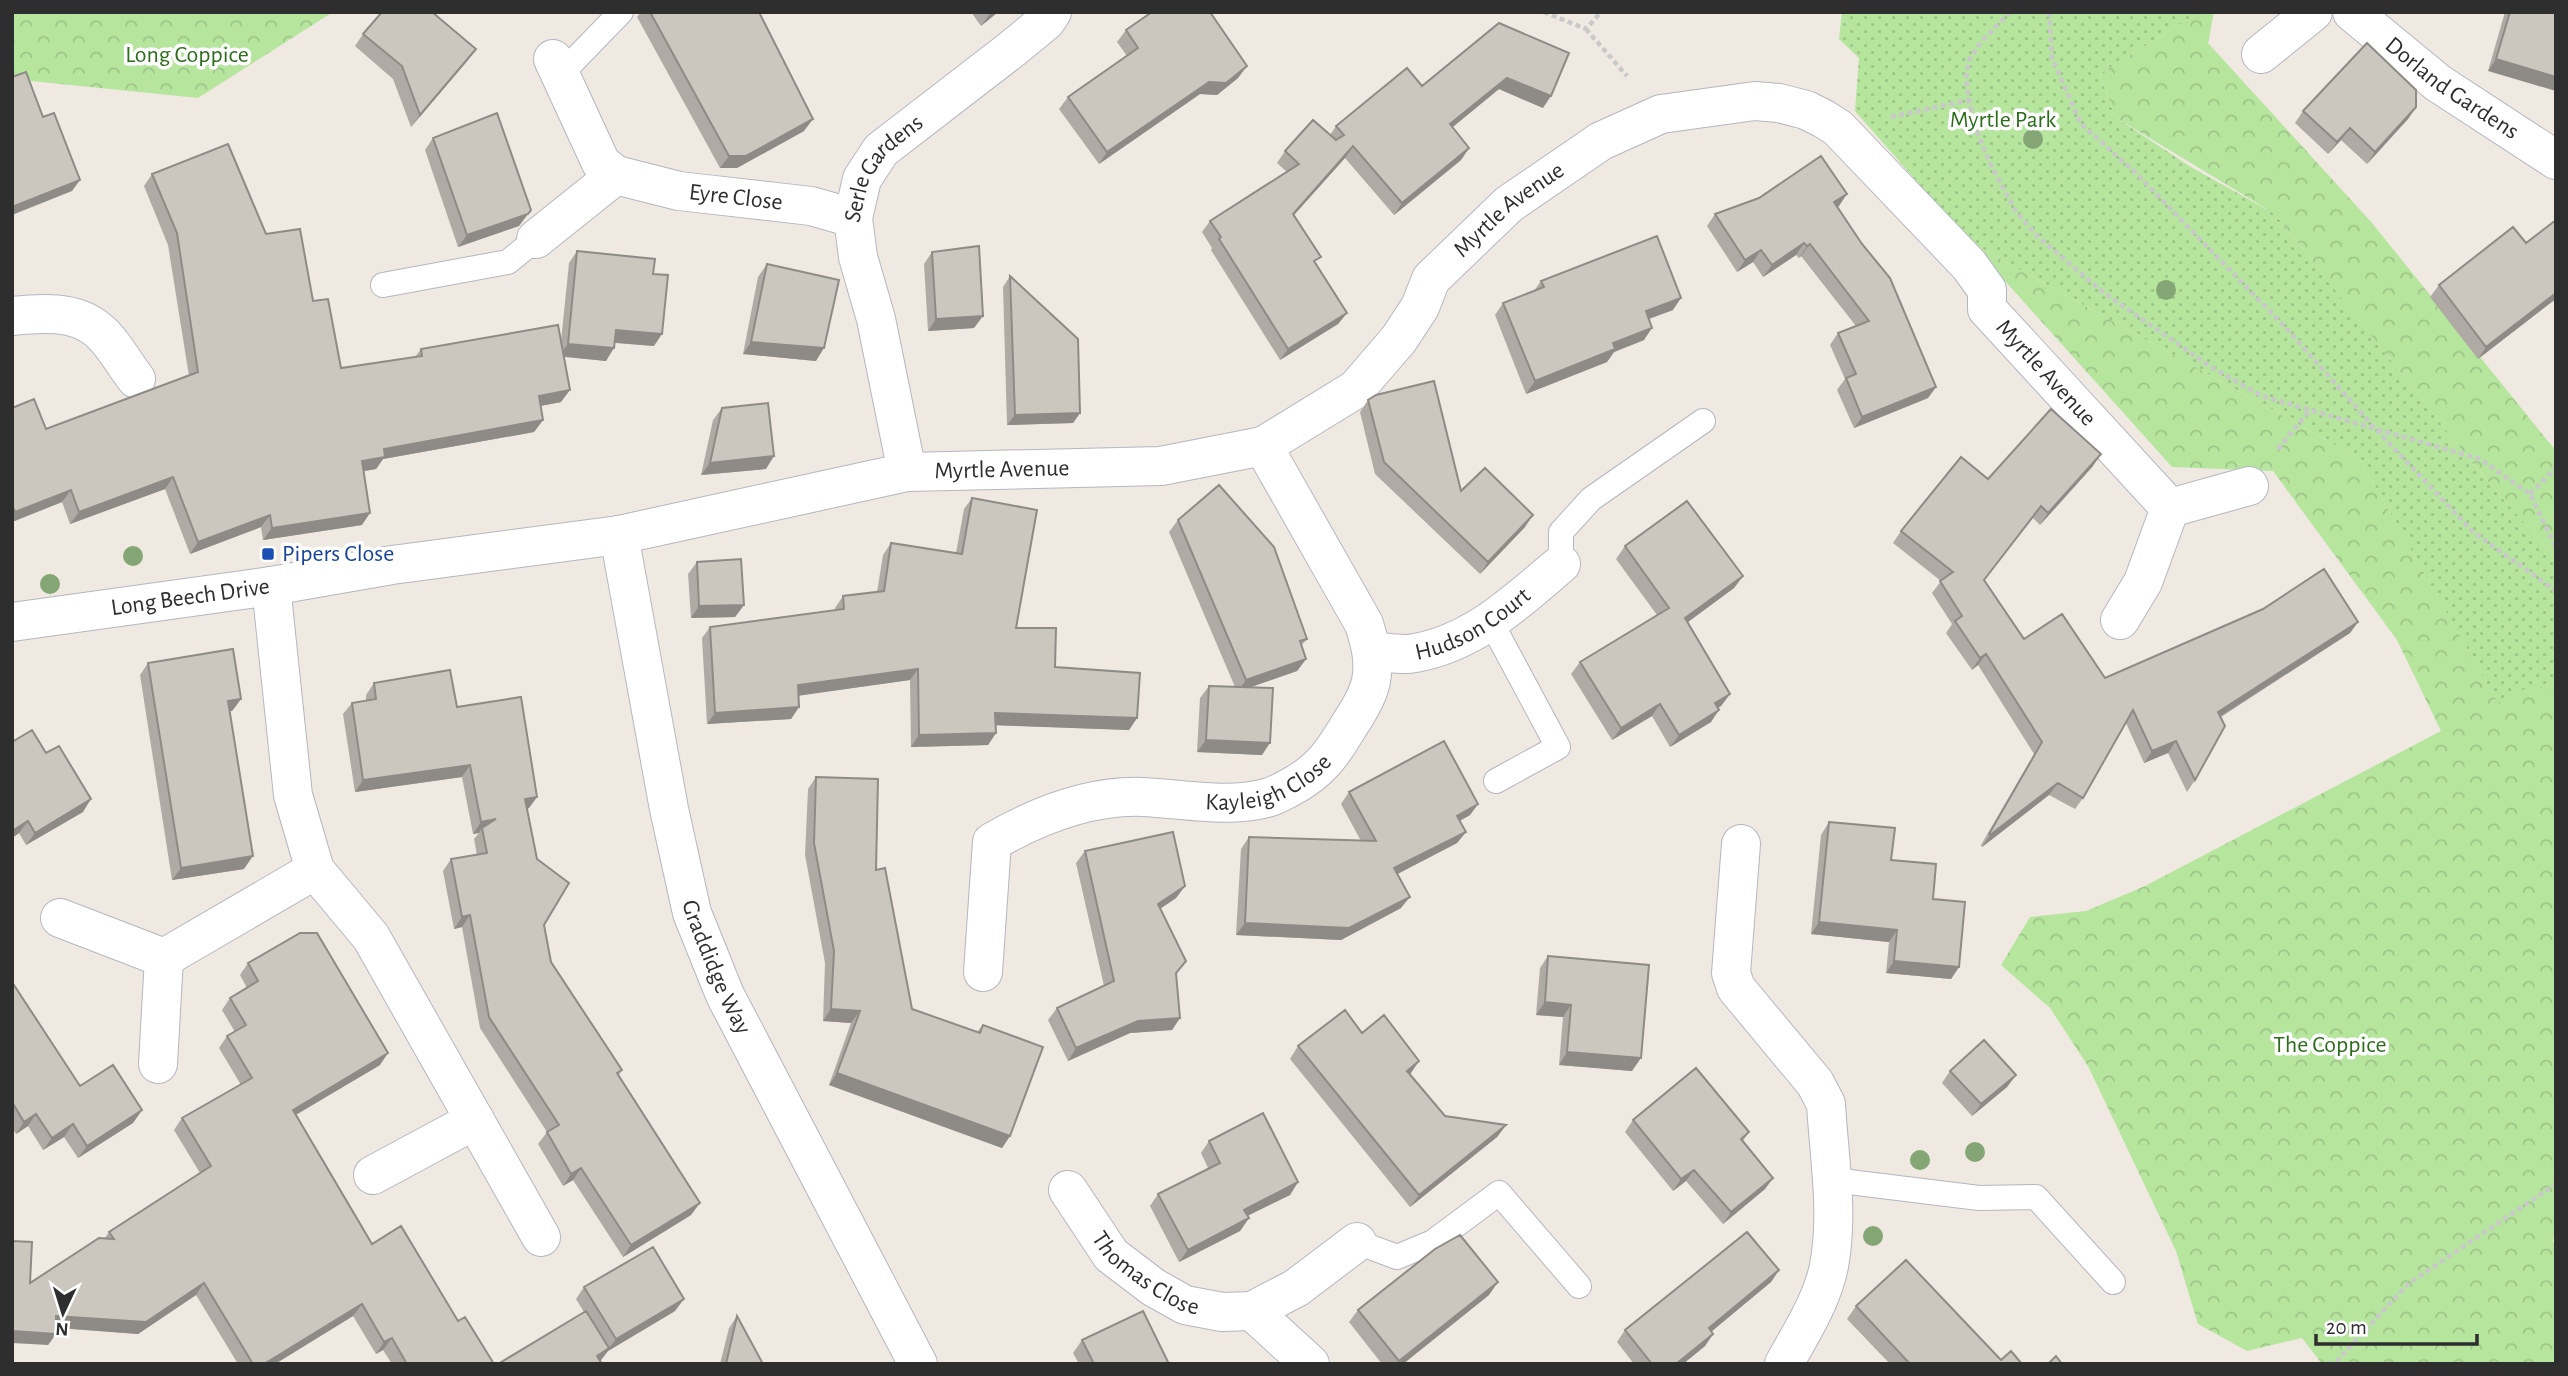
<svg xmlns="http://www.w3.org/2000/svg" width="2568" height="1376" font-family="'Alegreya Sans',sans-serif">
<defs>
<pattern id="grass-dots" width="8" height="8" patternUnits="userSpaceOnUse" patternTransform="scale(1.75)"><rect width="8" height="8" fill="#b6e59e"/><path d="M2 2h.1M6 6h.1" fill="none" stroke="#9dc588" stroke-width="1.8" stroke-linecap="round"/></pattern>
<pattern id="forest-crowns" width="20" height="18" patternUnits="userSpaceOnUse" patternTransform="scale(1.75)"><rect width="20" height="18" fill="#b6e59e"/><path d="M2 6a3 3 0 1 1 6 0M12 15a3 3 0 1 1 6 0" fill="none" stroke="#9dc588"/></pattern>
</defs>
<rect width="100%" height="100%" fill="#efe9e1"/>
<!-- grass -->
<path fill="url(#grass-dots)" d="M1842,12H2200L2100,74L2115,117L2191,167L2275,214L2474,465L2556,559V806L2359,458L1970,242L1855,111L1859,58L1839,39Z"/>
<!-- forest -->
<path fill="url(#forest-crowns)" d="M12,12H333L198,98L12,79Z
M2200,12H2214L2208,43L2372,223L2556,451V559L2474,465L2275,214L2115,117L2100,74Z
M1970,242L2359,458L2498,703L2531,686L2556,689V1221L2553,1242L2556,1246V1364H2322L2302,1338L2247,1351L2198,1324L2176,1251L2088,1066L2050,1008L2001,965L2030,917L2086,911L2145,886L2441,731L2397,640L2273,471L2172,467Z"/>
<g fill="none" stroke-linecap="round" stroke-linejoin="round">
<defs>
<path id="lane" d="M560,75L621,12
M383,285L508,262L536,239
M1561,564V532L1591,499L1703,421
M1491,622L1558,747L1496,781
M1833,1180L1979,1198L2036,1197L2113,1282
M1357,1242L1397,1257L1433,1242L1499,1193L1579,1286"/>
<g id="street">
<path id="s1" d="M2352,12L2438,83L2556,160"/>
<path d="M2261,54L2313,12"/>
<path id="s2" d="M553,59L601,163L616,175L679,191L811,206L853,218"/>
<path d="M536,239L616,175"/>
<path d="M12,316C40,313 75,310 98,330C112,341 125,365 136,379"/>
<path id="s3" d="M907,472L876,319L858,257L853,218L862,179L881,150L1012,49L1046,21L1052,12"/>
<path d="M2170,508L2249,486"/>
<path id="s4" d="M619,535L669,809L692,913L725,995L918,1364"/>
<path d="M271,586L293,795L315,870L371,937L541,1237"/>
<path id="s5" d="M12,622L271,586L392,565L619,535L907,472L1161,466L1263,446L1356,389L1399,339L1420,307L1431,279L1509,204L1601,141L1661,114L1755,101L1779,103L1806,110L1824,119L1838,128L1969,265L1987,290V309L2170,508L2143,582L2120,620"/>
<path id="s6" d="M1372,651C1386,652 1402,656 1415,653C1474,643 1517,601 1561,564"/>
<path d="M1741,844L1731,973L1736,988L1815,1083L1826,1104C1829,1157 1839,1213 1829,1266C1822,1301 1801,1333 1784,1364"/>
<path d="M60,918L164,958L315,870"/>
<path id="s7" d="M983,972L992,842C1037,816 1091,795 1143,797C1185,799 1229,809 1270,797C1276,795 1283,791 1289,788C1321,771 1332,754 1350,724C1358,712 1368,696 1371,681C1375,661 1370,643 1364,624L1263,446"/>
<path d="M158,1064L164,958"/>
<path d="M373,1175L475,1120"/>
<path id="s8" d="M1068,1190L1111,1255L1153,1287L1185,1305L1222,1312L1252,1311L1296,1288L1357,1242"/>
<path d="M1252,1311L1310,1364"/>
</g>
</defs>
<!-- lane casing -->
<use href="#lane" stroke="#b4b7c1" stroke-width="26"/>
<!-- street casing -->
<use href="#street" stroke="#b4b7c1" stroke-width="40"/>
<!-- path -->
<path stroke="#c9c9c9" stroke-width="4.5" stroke-dasharray="5 3.5" stroke-linecap="butt" d="M1544,12L1586,29L1601,12
M2010,12L1981,42L1969,60L1966,78L1969,100L1975,127L1990,163L2015,210L2038,237L2103,292L2211,367L2262,396L2480,459L2530,494L2556,548
M2049,12L2052,58L2081,124L2136,173L2286,328L2373,426L2472,531L2556,591
M1586,29L1627,76
M1891,117L1969,100
M2278,449L2311,409
M2530,494L2556,468
M2328,1364L2337,1361L2408,1284L2556,1184"/>
<!-- lane -->
<use href="#lane" stroke="#fff" stroke-width="24"/>
<!-- street -->
<use href="#street" stroke="#fff" stroke-width="38"/>
</g>
<!-- trees -->
<g fill="#84a574">
<circle cx="2033" cy="139" r="10"/>
<circle cx="2166" cy="290" r="10"/>
<circle cx="133" cy="556" r="10"/>
<circle cx="50" cy="584" r="10"/>
<circle cx="1975" cy="1152" r="10"/>
<circle cx="1920" cy="1160" r="10"/>
<circle cx="1873" cy="1236" r="10"/>
</g>
<!-- wall -->
<path fill="#afaba4" d="M641,12H759L804,131L737,168H720L637,17Z
M971,12H998L981,26Z
M2505,12H2556L2488,71Z
M1499,23L1543,108L1499,89L1452,127L1469,148L1461,160L1394,215L1345,158L1294,215L1316,264L1347,313L1338,324L1280,360L1211,250L1212,248L1202,232L1210,221L1287,172L1277,163L1285,151L1330,135L1336,126L1422,86Z
M1126,30L1238,78L1217,95L1200,94L1099,164L1059,109L1068,97L1127,56L1117,42Z
M363,34L476,49L467,61L411,127L393,79L355,46Z
M2416,107L2408,119L2367,164L2341,140L2328,154L2295,123L2303,111Z
M433,138L519,226L458,247L425,150Z
M152,174L266,234L313,301L341,368L415,357L421,349L561,341L569,263L577,251L653,274L654,346L615,343L606,361L564,357L561,402L540,406L543,420L534,432L383,459L376,469L364,471L362,525L263,540L261,527L190,554L165,489L70,524L62,502L12,522V408L46,429L189,376L168,245L144,186Z
M1839,206L1837,207L1936,387L1928,398L1854,428L1837,390L1845,379L1830,345L1838,333L1856,326L1801,256L1799,258L1796,255L1763,277L1753,262L1737,272L1707,226L1715,214Z
M2556,220V304L2553,301L2478,359L2430,297L2439,285L2526,243Z
M932,252L974,328L928,331L924,264Z
M767,264L816,361L743,354L758,277Z
M1010,276L1080,413L1073,423L1007,425L1003,287Z
M1541,281L1673,310L1649,319L1644,340L1614,352L1607,362L1526,394L1495,315L1503,303L1534,291Z
M1368,400L1461,491L1525,527L1480,574L1375,474L1360,412Z
M722,408L766,469L701,475L713,420Z
M2093,466L2040,525L2033,518L1984,580L2024,639L2105,678L2358,622L2350,633L2221,717L2195,780L2187,792L2168,753L2144,763L2126,723L2083,798L2075,809L2049,795L1982,847L1981,845L2034,754L1978,665L1972,670L1946,633L1952,624L1932,593L1941,581L1893,543L1901,531L1988,479Z
M972,498L1016,628L1055,667L1137,718L1129,730L996,725V733L988,745L911,747L910,680L799,695V707L791,719L707,724L702,638L710,627L835,610V608L843,596L877,592L883,555L891,543L956,553L964,509Z
M1178,520L1307,639L1301,646L1306,659L1297,671L1250,687L1262,755L1197,752L1200,698L1209,686L1235,687L1169,532Z
M1625,546L1743,576L1734,588L1688,622L1730,694L1721,706L1718,708L1711,722L1670,747L1652,716L1612,740L1571,674L1580,662L1657,615L1616,559Z
M697,562L744,605L735,617L691,618L688,574Z
M148,663L241,699L232,711H230L244,869L172,880L140,675Z
M374,683L457,707L537,797L529,808L527,809L544,925L551,962L622,1070L619,1075L691,1215L623,1257L573,1180L563,1186L538,1144L547,1132L480,1028L462,927L454,929L443,871L451,859L477,855L474,839L479,833L473,834L462,777L355,792L343,714L352,703L366,700V695Z
M12,742L83,812L26,845L19,833L12,838Z
M816,777L876,870L912,1009L977,1032L983,1025L1010,1136L1002,1148L829,1085L851,1023L823,1021L825,963L805,855L808,789Z
M1349,792L1478,804L1470,815L1460,821L1466,832L1457,843L1397,874L1401,908L1341,940L1236,935L1241,849L1249,837L1361,841L1341,804Z
M1829,822L1891,860L1933,899L1959,967L1951,979L1886,973L1889,942L1811,934L1821,835Z
M1085,851L1185,886L1176,898L1160,909L1176,975L1180,1018L1172,1030L1130,1033L1068,1061L1048,1020L1057,1008L1104,986L1076,863Z
M1548,956L1632,1071L1559,1065L1563,1017L1536,1015L1540,968Z
M248,963L380,1065L296,1115L372,1244L458,1321L494,1364H392L383,1350L376,1354L353,1316L275,1364H238L196,1295L138,1334L56,1328V1334L48,1345L30,1283L105,1238L109,1232L200,1173L174,1130L182,1118L241,1085L219,1048L227,1036L235,1032L222,1010L230,998L247,988L240,975Z
M12,982L80,1086L142,1110L133,1123L78,1158L64,1137L43,1150L28,1126L16,1134L12,1128Z
M1362,1033L1410,1074L1445,1116L1506,1125L1497,1137L1410,1207L1290,1059L1298,1046Z
M1950,1071L2016,1075L2007,1087L1972,1116L1942,1083Z
M1633,1120L1749,1132L1743,1141L1773,1178L1765,1189L1723,1224L1686,1181L1673,1191L1625,1132Z
M1209,1141L1298,1182L1290,1195L1247,1216L1249,1218L1240,1231L1179,1262L1150,1206L1158,1194L1208,1168L1201,1153Z
M1779,1270L1771,1282L1711,1332L1713,1334L1705,1346L1683,1364H1634L1617,1342L1625,1330Z
M584,1287L675,1311L608,1351L600,1361L498,1364L584,1312L576,1299Z
M1489,1295L1403,1364H1382L1349,1322L1358,1310Z
M1856,1306L2001,1360L2022,1364H1890L1847,1319Z
M737,1316L763,1364H720L729,1328Z
M1082,1340L1169,1364H1079L1073,1353Z"/>
<!-- shaded-wall -->
<path fill="#8e8b86" d="M992,12H998L981,26L990,14Z
M476,49L467,61L411,127L420,115Z
M2496,59L2556,77V91L2488,71Z
M1247,66L1238,78L1217,95L1200,94L1099,164L1107,152L1209,82Z
M1507,78L1551,96L1543,108L1499,89L1442,136L1450,124Z
M2416,107L2408,119L2367,164L2375,152Z
M813,119L804,131L737,168H720L729,156Z
M2350,128L2341,140L2328,154L2337,142Z
M1353,146L1345,158L1285,225L1293,214Z
M1469,148L1461,160L1394,215L1402,203Z
M80,180L72,191L12,215V207Z
M1847,194L1839,206L1826,214L1834,202Z
M531,210L519,226L458,247L467,235Z
M1804,243L1796,255L1763,277L1772,265Z
M1810,244L1801,256L1799,258L1807,246Z
M1761,250L1753,262L1737,272L1745,260Z
M2556,293V297L2553,301L2478,359L2486,347Z
M1681,298L1673,310L1637,323L1646,311Z
M1347,313L1338,324L1280,360L1288,349Z
M983,316L974,328L928,331L936,319Z
M1652,328L1644,340L1614,352L1607,362L1526,394L1535,381L1613,343Z
M616,330L662,334L654,346L607,342Z
M751,342L824,348L816,361L743,354Z
M568,344L614,348L606,361L559,356Z
M1936,387L1928,398L1854,428L1862,417Z
M570,390L561,402L530,408L539,396Z
M1080,413L1073,423L1007,425L1015,415Z
M543,420L534,432L383,459L376,469L353,473L362,461L384,449Z
M2101,454L2093,466L2040,525L2048,513Z
M774,456L766,469L701,475L710,463Z
M173,477L165,489L70,524L79,512Z
M71,490L62,502L12,522V516L15,512Z
M370,513L362,525L263,540L272,528Z
M270,515L261,527L190,554L198,542Z
M1533,515L1525,527L1480,574L1488,562Z
M1743,576L1734,588L1677,630L1685,618Z
M744,605L735,617L691,618L699,606Z
M2358,622L2350,633L2210,723L2218,712Z
M1986,654L1978,665L1972,670L1980,658Z
M1306,659L1297,671L1237,692L1246,680Z
M918,669L910,680L790,697L798,685Z
M1730,694L1721,706L1706,715L1715,703Z
M241,699L232,711L220,713L228,701Z
M1660,704L1652,716L1612,740L1621,728Z
M799,707L791,719L707,724L715,713Z
M1719,710L1711,722L1670,747L1679,735Z
M995,713L1137,718L1129,730L987,725Z
M996,733L988,745L911,747L919,735Z
M1206,740L1270,743L1262,755L1197,752Z
M2176,741L2168,753L2144,763L2152,751Z
M470,765L462,777L355,792L363,780Z
M2058,783L2049,795L1982,847L1990,835Z
M537,797L529,808L517,810L525,799Z
M91,799L83,812L26,845L35,833Z
M1478,804L1470,815L1448,827L1457,816Z
M496,819L482,828L479,833L473,834L481,822Z
M28,821L19,833L12,838V831Z
M1466,832L1457,843L1386,880L1394,868Z
M253,856L244,869L172,880L181,868Z
M1185,886L1176,898L1149,916L1158,904Z
M1410,897L1401,908L1341,940L1236,935L1245,923Z
M470,915L462,927L454,929L462,917Z
M1819,922L1897,930L1889,942L1811,934Z
M1894,961L1959,967L1951,979L1886,973Z
M1545,1002L1571,1005L1563,1017L1536,1015Z
M831,1009L860,1011L851,1023L823,1021Z
M1180,1018L1172,1030L1130,1033L1068,1061L1076,1048L1138,1021Z
M1567,1052L1641,1058L1632,1071L1559,1065Z
M388,1053L380,1065L285,1121L293,1110Z
M1419,1061L1411,1073L1399,1083L1407,1071Z
M837,1073L1010,1136L1002,1148L829,1085Z
M2016,1075L2007,1087L1972,1116L1981,1104Z
M142,1110L133,1123L78,1158L87,1146Z
M36,1114L28,1126L16,1134L24,1122Z
M73,1124L64,1137L43,1150L52,1138Z
M1506,1125L1497,1137L1410,1207L1419,1195Z
M581,1168L573,1180L563,1186L571,1174Z
M1694,1170L1686,1181L1673,1191L1681,1179Z
M1773,1178L1765,1189L1723,1224L1731,1212Z
M1298,1182L1290,1195L1235,1222L1244,1210Z
M700,1203L691,1215L623,1257L631,1245Z
M1249,1218L1240,1231L1179,1262L1188,1250Z
M1779,1270L1771,1282L1700,1341L1709,1328Z
M1498,1282L1489,1295L1403,1364H1397Z
M204,1283L196,1295L138,1334L48,1327L56,1316Z
M684,1299L675,1311L608,1351L601,1360L595,1364L597,1356L609,1348L616,1339Z
M362,1304L353,1316L275,1364H264Z
M12,1331L56,1334L48,1345L12,1343Z
M1713,1334L1705,1346L1683,1364H1676Z
M392,1338L383,1350L376,1354L384,1342Z"/>
<!-- building -->
<path fill="#cbc7bf" stroke="#8e8b86" stroke-width="2" d="M382,12H432L476,49L420,115L402,66L363,34Z
M650,12H759L813,119L746,156H729Z
M1152,12H1210L1247,66L1226,83L1209,82L1107,152L1068,97L1138,48L1126,30Z
M2510,12H2556V77L2496,59Z
M1499,23L1569,53L1551,96L1507,78L1450,124L1469,148L1402,203L1353,146L1293,214L1321,257L1314,261L1347,313L1288,349L1219,239L1221,237L1210,221L1299,164L1285,151L1313,120L1336,140L1344,135L1336,126L1407,68L1422,86Z
M2367,43L2416,90V107L2375,152L2350,128L2337,142L2303,111Z
M26,72L43,117L54,113L80,180L12,207V77Z
M497,113L531,210L528,214L467,235L433,138Z
M228,144L266,234L300,229L313,301L328,299L341,368L422,356L421,349L558,325L570,390L539,396L543,420L384,449L385,457L362,461L370,513L272,528L270,515L198,542L173,477L79,512L71,490L15,512L12,505V408L34,399L46,429L198,372L177,233L152,174Z
M1821,156L1847,194L1834,202L1862,244L1890,278L1936,387L1862,417L1846,378L1856,374L1838,333L1869,321L1810,244L1807,246L1804,243L1772,265L1761,250L1745,260L1715,214L1759,198Z
M2556,220V293L2486,347L2439,285L2513,227L2526,243Z
M1657,236L1681,298L1646,311L1652,328L1613,343L1615,349L1535,381L1503,303L1544,287L1541,281Z
M979,246L983,316L936,319L932,252Z
M577,251L655,259L653,274L668,275L662,334L616,330L614,348L568,344Z
M767,264L839,280L824,348L751,342Z
M1010,276L1078,339L1080,413L1015,415Z
M1434,381L1461,491L1485,468L1533,515L1488,562L1384,462L1368,400L1376,395Z
M768,403L774,456L710,463L722,408Z
M2051,409L2101,454L2048,513L2041,506L1984,580L2024,639L2062,614L2105,678L2263,609L2324,569L2358,622L2218,712L2225,726L2195,780L2176,741L2152,751L2133,710L2083,798L2058,783L1990,835L1989,834L2042,742L1986,654L1980,658L1955,621L1962,616L1940,581L1953,572L1901,531L1961,457L1988,479Z
M1219,485L1274,547L1307,639L1300,641L1306,659L1246,680L1178,520Z
M972,498L1037,510L1016,628H1056L1055,667L1140,673L1137,718L995,713L996,733L919,735L918,669L798,685L799,707L715,713L710,627L844,609L843,596L884,591L891,543L962,554Z
M1687,501L1743,576L1685,618L1730,694L1715,703L1719,710L1679,735L1660,704L1621,728L1580,662L1669,608L1625,546Z
M741,559L744,605L699,606L697,562Z
M233,649L241,699L228,701L253,856L181,868L148,663Z
M450,670L457,707L521,697L537,797L525,799L537,859L569,883L544,925L551,962L622,1070L617,1073L700,1203L631,1245L581,1168L571,1174L547,1132L559,1125L489,1017L470,915L462,917L451,859L487,853L482,828L496,819L481,822L470,765L363,780L352,703L376,699L374,683Z
M1209,686L1273,688L1270,743L1206,740Z
M32,730L46,753L59,746L91,799L35,833L28,821L12,831V742Z
M1444,741L1478,804L1457,816L1466,832L1394,868L1410,897L1349,928L1245,923L1249,837L1376,841L1349,792Z
M816,777L878,779L876,870L885,868L912,1009L980,1033L983,1025L1043,1047L1010,1136L837,1073L860,1011L831,1009L834,951L814,843Z
M1829,822L1895,828L1891,860L1936,864L1933,899L1965,902L1959,967L1894,961L1897,930L1819,922Z
M1173,832L1185,886L1158,904L1186,961L1176,973L1180,1018L1138,1021L1076,1048L1057,1008L1114,981L1085,851Z
M300,933H317L388,1053L293,1110L372,1244L401,1226L458,1321L465,1317L494,1364H407L392,1338L384,1342L362,1304L264,1364H253L204,1283L146,1322L56,1316V1334L12,1331V1241L32,1242L30,1283L99,1238L114,1239L109,1232L211,1166L182,1118L252,1078L227,1036L246,1025L230,998L258,981L248,963Z
M1548,956L1649,965L1641,1058L1567,1052L1571,1005L1545,1002Z
M12,982L80,1086L113,1065L142,1110L87,1146L73,1124L52,1138L36,1114L24,1122L12,1102Z
M1345,1010L1362,1033L1384,1015L1419,1061L1407,1071L1445,1116L1506,1125L1419,1195L1298,1046Z
M1984,1040L2016,1075L1981,1104L1950,1071Z
M1696,1068L1749,1132L1741,1139L1773,1178L1731,1212L1694,1170L1681,1179L1633,1120Z
M1263,1113L1298,1182L1244,1210L1249,1218L1188,1250L1158,1194L1220,1163L1209,1141Z
M1747,1232L1779,1270L1709,1328L1713,1334L1676,1364H1652L1625,1330Z
M1460,1235L1498,1282L1399,1361L1358,1310L1435,1249Z
M653,1247L684,1299L616,1339L584,1287Z
M1906,1260L2001,1360L2011,1351L2022,1364H1910L1856,1306Z
M586,1311L609,1348L597,1356L602,1364H498Z
M1143,1311L1169,1364H1094L1082,1340Z
M737,1316L763,1364H726Z
M2056,1356L2062,1364H2048Z"/>
<!-- markers -->
<rect fill="#1a4fb4" stroke="#fff" stroke-width="2.5" x="261" y="547" width="14" height="14" rx="3.5"/>
<g text-anchor="middle" dominant-baseline="central" stroke-width="7" stroke-linejoin="round" paint-order="stroke">
<!-- park labels -->
<g font-size="24" fill="#2c6e1b" stroke="#fff">
<text x="187" y="55">Long Coppice</text>
<text x="2003" y="120">Myrtle Park</text>
<text x="2330" y="1045">The Coppice</text>
</g>
<!-- street labels -->
<g font-size="24" fill="#2e2e2e" stroke="#fff">
<text stroke="none"><textPath href="#s1" startOffset="126">Dorland Gardens</textPath></text>
<text stroke="none"><textPath href="#s3" startOffset="320">Serle Gardens</textPath></text>
<text stroke="none"><textPath href="#s2" startOffset="256">Eyre Close</textPath></text>
<text stroke="none"><textPath href="#s5" startOffset="1614">Myrtle Avenue</textPath></text>
<text stroke="none"><textPath href="#s5" startOffset="2305">Myrtle Avenue</textPath></text>
<text stroke="none"><textPath href="#s5" startOffset="1003">Myrtle Avenue</textPath></text>
<text stroke="none"><textPath href="#s5" startOffset="180">Long Beech Drive</textPath></text>
<text stroke="none"><textPath href="#s6" startOffset="108">Hudson Court</textPath></text>
<text stroke="none"><textPath href="#s7" startOffset="420">Kayleigh Close</textPath></text>
<text stroke="none"><textPath href="#s4" startOffset="444">Graddidge Way</textPath></text>
<text stroke="none"><textPath href="#s8" startOffset="117">Thomas Close</textPath></text>
</g>
<!-- transit labels -->
<g font-size="24" fill="#164399" stroke="#fff" text-anchor="start">
<text x="282" y="554">Pipers Close</text>
</g>
</g>
<!-- border -->
<rect width="2568" height="1376" fill="none" stroke="#2e2e2e" stroke-width="28"/>
<!-- north arrow -->
<g transform="translate(63 1313) rotate(184)" stroke="#ffffff" stroke-width="5" paint-order="stroke">
<path d="M0-5L12 26L0 18L-12 26Z" fill="#2e2e2e"/>
<text y="-10" font-size="19" font-weight="bold" text-anchor="middle" fill="#2e2e2e">N</text>
</g>
<!-- scale -->
<path d="M2316 1334v10h161v-10" fill="none" stroke="#2e2e2e" stroke-width="3.5"/>
<text x="2326" y="1334" font-size="21" fill="#2e2e2e" stroke="#ffffff" stroke-width="5" paint-order="stroke">20 m</text>
</svg>
